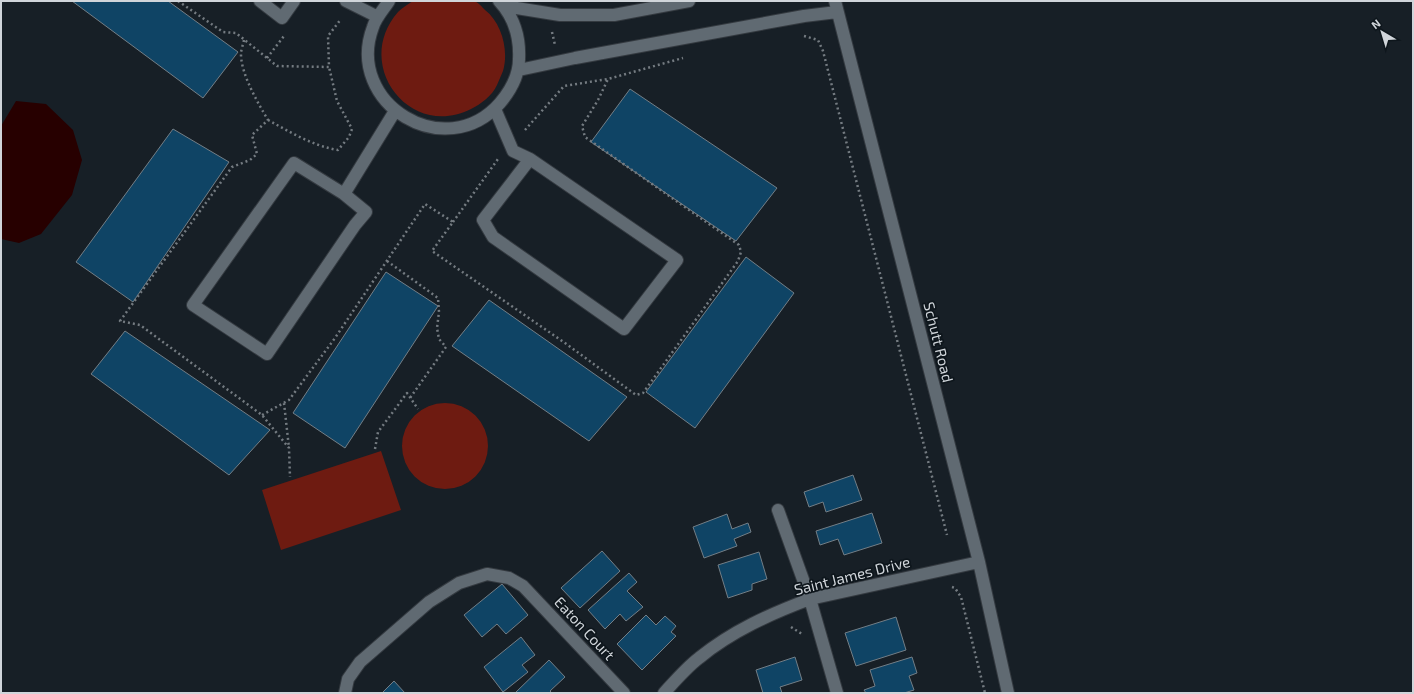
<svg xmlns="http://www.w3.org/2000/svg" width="1414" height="694" font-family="'Exo 2',sans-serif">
<rect width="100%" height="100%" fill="#171f26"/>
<!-- green -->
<path fill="#6e1b11" d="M413,1C427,1 441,1 455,1C461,1 468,0 474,1C478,2 482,7 485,10C502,23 509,51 503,71C501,76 499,80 497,85C492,96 481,104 471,109C410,140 352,65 398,12C402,8 408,4 413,1Z
M402 446a43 43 0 1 1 86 0a43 43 0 1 1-86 0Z
M381,451L401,510L281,550L262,490Z"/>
<!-- water -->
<path fill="#270000" d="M16,101L46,104L73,130L82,160L72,195L41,234L19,243L1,239V126Z"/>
<!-- building -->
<path fill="#0f4465" stroke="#737e86" d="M72,1H168L238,52L203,98Z
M630,89L777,188L736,241L591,142Z
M173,129L229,162L133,302L76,262Z
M746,257L794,293L695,428L646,392Z
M386,272L438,306L345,448L293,413Z
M489,300L627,397L589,441L452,346Z
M125,331L270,430L229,475L91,374Z
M853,475L862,500L826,512L823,502L809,507L804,492Z
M872,513L882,543L844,555L838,539L820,545L816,531Z
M727,514L732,529L748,523L751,532L734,539L737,546L704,558L693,527Z
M602,551L620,571L580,608L561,588Z
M759,552L767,579L752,584V590L728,598L718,565Z
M629,573L637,582L627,591L643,607L626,621L620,614L605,629L588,610Z
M502,584L528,615L506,634L497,624L482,637L464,615Z
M646,615L656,625L665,616L676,626L671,632L676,636L642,670L617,644Z
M896,617L906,650L856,666L845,633Z
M521,637L535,655L522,665L528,672L503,692L484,667Z
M795,657L802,680L780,687L782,693H763L756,670Z
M912,657L917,673L909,676L914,690L904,693H866L864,690L875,686L870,670Z
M549,660L565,677L550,691L552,693H515Z
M394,681L405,693H382Z"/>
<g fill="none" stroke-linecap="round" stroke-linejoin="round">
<defs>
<path id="minor" d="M260,1L282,18L294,1
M346,1L378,17
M389,1C384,9 376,17 373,27C344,104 446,165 500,103C511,90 519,76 519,59C520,38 514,17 499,1
M835,1L979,562L1008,693
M504,6L560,15H614L689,1
M519,70L575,58L804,16L837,12
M495,109L513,151L530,159L677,260L624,329L493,237L483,220L530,159
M344,194L366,212L355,225L267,354L193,305L294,163L344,194L395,111
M778,510L810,599L837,693
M345,693L348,679L360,662L429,602L459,583L487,574L509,578L523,586L624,693
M664,693C675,681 686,668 699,658C732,631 770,614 810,599L979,562"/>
</defs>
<!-- minor casing -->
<use href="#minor" stroke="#343a40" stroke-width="14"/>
<!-- path -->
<path stroke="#747b81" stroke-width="2.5" stroke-dasharray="2 3" stroke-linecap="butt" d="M178,1L223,32L236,33L277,66L329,67L328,36L341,19
M552,32L555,45
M804,36L818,40L823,51L947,535
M244,40C243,44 242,48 241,52C240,73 258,103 268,120L252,135L257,154L250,160L232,167L120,321L140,325L262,415L289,448L290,477
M267,58L284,36
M268,120C290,132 313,146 338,150L349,137L352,129L337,101L329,67
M525,130L564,86L608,79
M453,222L498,159
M387,261L438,298L439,312L437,328L439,339L446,347L410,398
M284,403L289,448
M262,415L289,400L335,338L425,204L453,222L432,251L565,343L636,395L643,393L738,261L741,252L739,245L585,137L582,126L598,100L608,79L683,58
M375,449L378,432L407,393L418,409
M952,587L955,588L961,597L985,693
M791,627L802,634"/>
<!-- minor -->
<use href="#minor" stroke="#606a72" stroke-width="12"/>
</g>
<g text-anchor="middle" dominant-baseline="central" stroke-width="3.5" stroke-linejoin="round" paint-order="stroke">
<!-- street labels -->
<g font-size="15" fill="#d0d5da" stroke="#0e161c">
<text transform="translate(939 342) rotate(76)">Schutt Road</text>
<text transform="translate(852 575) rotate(-14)">Saint James Drive</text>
<text transform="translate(585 628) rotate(47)">Eaton Court</text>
</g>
</g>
<!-- border -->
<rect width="1414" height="694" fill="none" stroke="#d0d5da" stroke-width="4"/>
<!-- north arrow -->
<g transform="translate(1382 32) rotate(322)" stroke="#0e161c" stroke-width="3" paint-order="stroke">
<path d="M0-3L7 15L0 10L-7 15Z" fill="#d0d5da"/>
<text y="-6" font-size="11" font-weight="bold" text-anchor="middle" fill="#d0d5da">N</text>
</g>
</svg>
